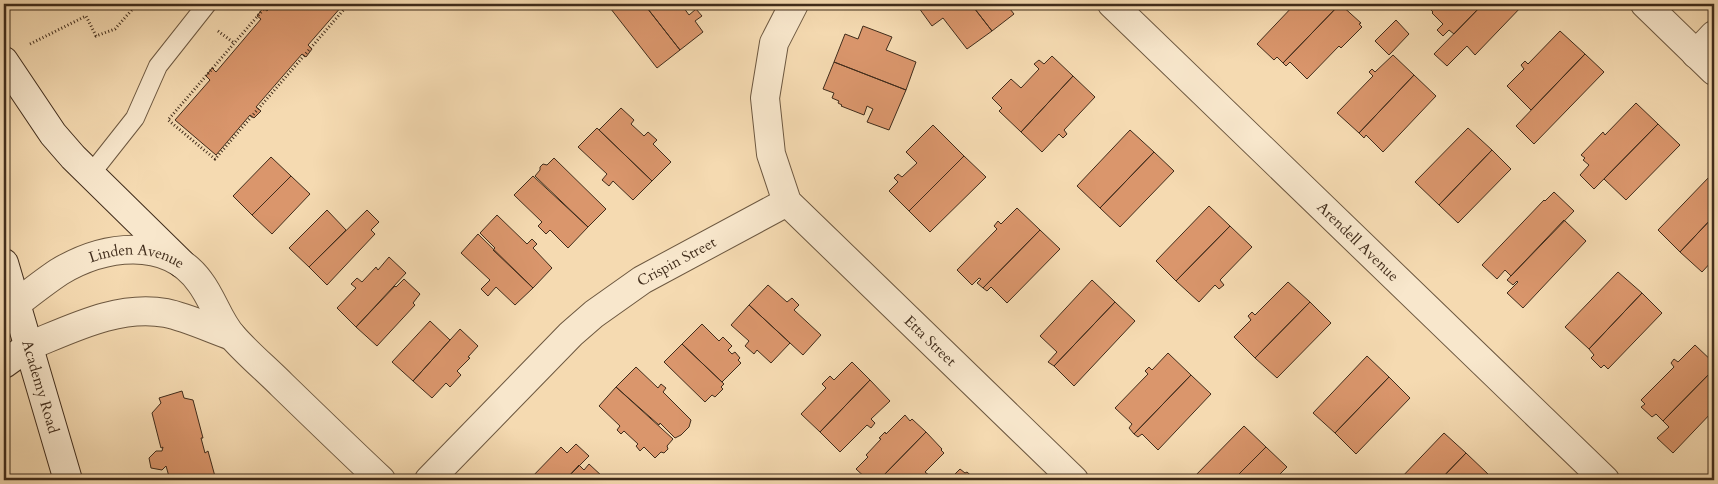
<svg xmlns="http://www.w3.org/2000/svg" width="1718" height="484" font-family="Cardo,serif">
<rect width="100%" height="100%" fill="#f5dab1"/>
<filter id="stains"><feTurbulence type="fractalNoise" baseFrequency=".004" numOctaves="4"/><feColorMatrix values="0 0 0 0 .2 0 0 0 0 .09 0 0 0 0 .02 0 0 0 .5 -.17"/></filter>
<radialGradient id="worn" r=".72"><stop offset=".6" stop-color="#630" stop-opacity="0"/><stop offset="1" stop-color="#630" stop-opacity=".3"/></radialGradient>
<!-- building -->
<path fill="#da966c" stroke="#402c1b" d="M274,4H339L342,6L308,45L312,49L306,57L302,54L256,107L261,111L254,118L250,115L216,155L175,120L210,80L206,76L212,68L216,72L261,19L257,16L263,8L267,11Z
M607,4H644L680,50L657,68Z
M644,4H681L689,15L696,9L702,16L695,21L703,32L680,50Z
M916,4H971L992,31L967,49L943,18L932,26Z
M971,4H1006L1014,14L992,31Z
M1295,4H1340L1283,63L1277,57L1274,60L1257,44Z
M1340,4L1361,23L1359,24L1362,27L1341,48L1339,46L1307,79L1290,62L1286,66L1283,63Z
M1434,4H1483L1454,34L1449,30L1443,36L1437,30L1443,24L1432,13L1433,12L1429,8Z
M1483,4H1524L1475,55L1467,46L1447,66L1434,54Z
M1396,20L1409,34L1389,55L1375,41Z
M863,26L892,37L886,50L916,62L906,90L834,62L845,34L858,39Z
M1560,31L1585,54L1531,110L1507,86L1524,69L1521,65L1525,61L1528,64Z
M1585,54L1604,72L1534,144L1516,126Z
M1393,55L1414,75L1359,133L1337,113L1373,76L1369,72L1372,69L1375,72Z
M1052,56L1073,76L1021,132L999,111L1002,108L992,98L1011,79L1021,88L1039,69L1034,64L1039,60L1044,64Z
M834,62L906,90L889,130L867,122L873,109L867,106L864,115L841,106L842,105L838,103L839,101L832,98L834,93L823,89Z
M1414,75L1436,96L1383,152L1366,135L1364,138L1359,133Z
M1073,76L1095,97L1064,130L1067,134L1063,138L1059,134L1042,152L1021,132Z
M1636,103L1658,124L1594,189L1580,175L1589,165L1583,160L1585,158L1581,155L1603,132L1605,135Z
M621,108L634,120L631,124L644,136L648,132L657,140L653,144L671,162L652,181L599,130Z
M1658,124L1680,145L1626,200L1604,179Z
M933,125L964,156L909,211L889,191L898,182L894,178L898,174L902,177L917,163L906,152Z
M597,128L652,181L633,200L613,181L609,186L602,180L607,174L578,147Z
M1468,128L1492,150L1439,205L1415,182Z
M1130,130L1154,152L1100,208L1077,186Z
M1492,150L1511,169L1458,223L1439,205Z
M1154,152L1174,171L1120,227L1100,208Z
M964,156L986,177L930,232L909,211Z
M271,157L291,176L252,215L233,196Z
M554,158L606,209L588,227L535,176L540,170V167L543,164L547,165Z
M1711,175L1714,178V216L1680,252L1658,230Z
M291,176L310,194L272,234L252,215Z
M533,176L588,227L568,248L550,230L546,234L538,226L542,222L514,195Z
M1554,192L1574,211L1511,276L1505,270L1497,279L1482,265L1544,200L1545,201Z
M1209,206L1230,226L1176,281L1156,261Z
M1017,208L1040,230L983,288L977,283L981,279L979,278L972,285L957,270L997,229L994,226L998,221L1001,224Z
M327,210L346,230L309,267L289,248Z
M367,210L379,222L371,230L375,234L327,285L309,267Z
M497,215L527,244L532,239L537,244L533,248L552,268L533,288L493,250L495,248L480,233Z
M1714,216V259L1702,272L1680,252Z
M1564,220L1586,241L1523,308L1507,293L1518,282L1517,281L1513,285L1507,280Z
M1230,226L1252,247L1220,280L1224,285L1219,289L1215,285L1199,302L1176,281Z
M1040,230L1060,249L1007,303L991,287L987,291L983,288Z
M478,234L533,288L515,305L496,287L488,296L481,289L490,280L461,253Z
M389,257L406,273L356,327L337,308L356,288L351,284L357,278L362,282L376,267L378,270Z
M1618,272L1642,293L1589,349L1565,327Z
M404,279L420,294L413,303L415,305L377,346L356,327L395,286L396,287Z
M1092,280L1115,302L1054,366L1048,362L1057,352L1040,336Z
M1288,282L1310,302L1255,358L1234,337L1251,320L1248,316L1252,312L1255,315Z
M768,285L787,302L792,298L799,305L794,310L821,335L803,355L749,305Z
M1642,293L1662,313L1608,369L1604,365L1601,368L1591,358L1594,355L1589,349Z
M1115,302L1135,321L1074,386L1054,366Z
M1310,302L1331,323L1277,378L1255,358Z
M749,305L790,343L771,363L757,350L754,354L745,346L749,341L731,325Z
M430,321L450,340L413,381L392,362Z
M702,324L719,341L723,337L732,346L728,350L732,354L735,352L740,358L738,360L741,363L722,382L682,344Z
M460,329L478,346L468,357L470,358L457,371L461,375L450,387L446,383L432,398L413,381Z
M682,344L724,384L721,387L723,389L715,397L712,395L705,402L664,362Z
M1695,345L1714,363V369L1663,421L1656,414L1652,417L1641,407L1645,404L1641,400L1674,367L1671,363L1674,359L1678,362Z
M1168,353L1191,375L1134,434L1129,428L1132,424L1115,408L1148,374L1145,371L1149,367L1152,370Z
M1367,356L1389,377L1335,433L1313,413Z
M852,362L870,380L820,432L801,414L826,388L822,384L830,376L834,380Z
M636,367L658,388L661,384L666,388L663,392L691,420L689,427L681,435L675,438L660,423L659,425L616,387Z
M1714,369V410L1673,453L1657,438L1669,427L1663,421Z
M1191,375L1211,394L1158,450L1142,434L1138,437L1134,434Z
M1389,377L1410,398L1356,454L1335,433Z
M870,380L890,401L871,419L875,423L871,428L867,425L840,452L820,432Z
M616,387L673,439L667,446L668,449L664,453L661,452L655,458L644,447L640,451L636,446L638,444L624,431L621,434L617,430L620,426L599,406Z
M182,391L184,398L193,400L203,438H201L205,453L208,451L216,480H170L166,466L162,470L151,468L149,458L156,451H162L163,447L161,448L152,413L161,403L159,398Z
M905,415L910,421L912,419L926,432L879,480H868L856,469L868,457L866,455L881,439L879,438L885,432L886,434Z
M1244,426L1266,447L1233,480H1191Z
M926,432L942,449L941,450L944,453L925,472L930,476L926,480H924L921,477L918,480H883L887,476L885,474Z
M1444,433L1466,453L1440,480H1399Z
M576,444L589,456L565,480H529L561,447L567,453Z
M1266,447L1287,467L1274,480H1233Z
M1466,453L1488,474L1482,480H1440Z
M589,464L603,477L600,480H565L579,465L584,470Z
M960,469L965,473L967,472L976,480H949Z"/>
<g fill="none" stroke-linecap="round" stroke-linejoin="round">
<defs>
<path id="service" d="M90,175L135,118L158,66L207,4"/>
<g id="minor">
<path id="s1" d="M794,4L774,43L765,98L771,154L787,202L1074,480"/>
<path id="s2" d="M1112,4L1605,480"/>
<path d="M1645,4L1714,71"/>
<path d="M1696,54L1714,35"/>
<path id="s3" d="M429,480L571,334L594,314L642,280L787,202"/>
</g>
<g id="tertiary">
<path id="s4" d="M16,304C30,293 44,282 59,272C102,246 166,235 200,282C213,299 219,322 233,337C248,354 266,369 282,385C315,417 348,449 381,480"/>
<path d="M29,346C71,329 119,304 166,313C186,317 212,329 232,336"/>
</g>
<g id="secondary">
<path d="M4,61L53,134L73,157L181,263"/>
<path id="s5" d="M4,263L68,480"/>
<path d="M4,364L29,346"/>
</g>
</defs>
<!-- service casing -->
<use href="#service" stroke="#6d5840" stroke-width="20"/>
<!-- minor casing -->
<use href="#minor" stroke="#6d5840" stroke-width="30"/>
<!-- tertiary casing -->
<use href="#tertiary" stroke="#6d5840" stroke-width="30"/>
<!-- secondary casing -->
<use href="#secondary" stroke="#402c1b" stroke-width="30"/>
<!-- path -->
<path stroke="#402c1b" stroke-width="3" stroke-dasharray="1 2.5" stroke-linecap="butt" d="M268,4L168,120L215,159L346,7L343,4
M218,31L234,43
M30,44L86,16L96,36L115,29L137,4"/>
<!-- service -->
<use href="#service" stroke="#f8e7cc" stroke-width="18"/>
<!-- minor -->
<use href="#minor" stroke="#f8e7cc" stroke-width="28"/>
<!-- tertiary -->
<use href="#tertiary" stroke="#f8e7cc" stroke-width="28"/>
<!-- secondary -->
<use href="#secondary" stroke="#f8e7cc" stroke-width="28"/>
</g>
<g text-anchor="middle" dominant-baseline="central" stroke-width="4" stroke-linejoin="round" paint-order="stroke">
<!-- street labels -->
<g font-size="15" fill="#402c1b" stroke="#f8e7cc">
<text stroke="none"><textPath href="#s2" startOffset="342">Arendell Avenue</textPath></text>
<text stroke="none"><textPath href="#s3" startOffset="332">Crispin Street</textPath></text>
<text stroke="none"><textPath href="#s4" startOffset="136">Linden Avenue</textPath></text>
<text stroke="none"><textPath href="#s1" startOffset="406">Etta Street</textPath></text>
<text stroke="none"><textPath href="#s5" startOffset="129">Academy Road</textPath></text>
</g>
</g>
<!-- margin -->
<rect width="1718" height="484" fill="none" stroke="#f5dab1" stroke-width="20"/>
<rect x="5" y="5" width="1708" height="474" fill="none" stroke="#402c1b" stroke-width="2.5"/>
<rect x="10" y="10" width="1698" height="464" fill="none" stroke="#402c1b"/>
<rect width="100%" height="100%" filter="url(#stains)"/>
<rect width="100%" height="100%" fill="url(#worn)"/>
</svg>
